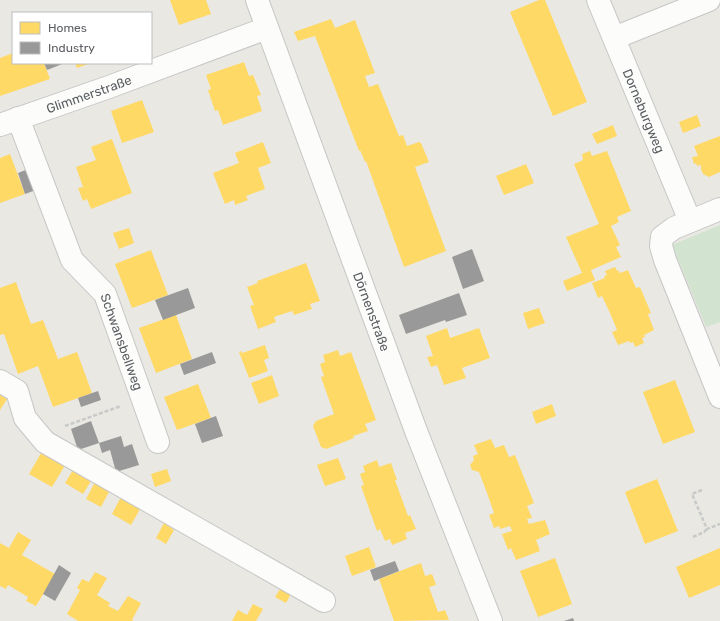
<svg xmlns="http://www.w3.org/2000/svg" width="720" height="621" font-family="Rubik,sans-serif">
<rect width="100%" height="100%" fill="#e9e8e3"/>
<!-- green -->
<path fill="#d2e4d0" d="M720,225V322L706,327L672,245Z"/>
<!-- homes -->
<path fill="#ffd966" d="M170,0H206L211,14L179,25Z
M539,0H545L587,102L553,116L510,12Z
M331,19L335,28L355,20L375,73L365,76L369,87L378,84L399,136L403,135L407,146L419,142L421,143L429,162L415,167L446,251L404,267L366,161L365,162L360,150L359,151L315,36L298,41L294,32Z
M13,53V63H44L50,79L0,96V58Z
M244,62L249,76L253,75L261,95L257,96L262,111L223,125L218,110L215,111L208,90L211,89L206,75Z
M75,63H91L77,68Z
M142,100L154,132L122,143L111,111Z
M697,115L701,126L683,133L679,122Z
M613,125L617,136L597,144L592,134Z
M720,136V172L709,177L703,174L701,169V165L697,166L696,163L694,164L692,157L698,156L694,146Z
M112,139L132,193L91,209L87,199L83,201L78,188L83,187L76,167L96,160L91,147Z
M263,142L271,163L258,168L265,189L246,196L248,200L235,205L234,200L225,204L213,173L239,163L235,153Z
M590,151L592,156L607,151L631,211L617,217L619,222L611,226L620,245L616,247L621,257L591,270L595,280L567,291L563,281L582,273L566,237L599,224L574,164L583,160L582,154Z
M10,154L25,194L0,203V158Z
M526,164L534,183L504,195L496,176Z
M129,228L134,243L119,249L113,233Z
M151,250L168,295L132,308L115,264Z
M306,263L320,301L310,304L312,309L294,315L292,311L274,317L276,322L258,329L250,306L254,305L247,287L258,283L257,281Z
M615,267L617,271L618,270L620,273L628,270L636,288L640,287L651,313L648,314L654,330L644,335L645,337L642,338L644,343L635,347L633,342L630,343L629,341L618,345L612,332L617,330L610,313L602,296L598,298L592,283L605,278L604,276L607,275L605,271Z
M16,282L31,324L43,320L58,359L77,352L92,393L53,407L38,366L18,374L4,334L0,335V288Z
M539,308L545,323L528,329L523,313Z
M176,315L192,359L156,373L139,328Z
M447,328L450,338L479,328L490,358L462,368L466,378L444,385L437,365L431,367L427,357L433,356L426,336Z
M265,345L269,358L264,360L268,371L249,378L239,352L241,351L242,353Z
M338,350L340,356L351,352L376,420L365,424L368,431L353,436L354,438L326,449L321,447L313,426L316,421L334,414L321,377L324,376L320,364L325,362L323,355Z
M272,375L279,396L259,404L251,383Z
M675,380L695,432L663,444L643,392Z
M198,384L211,418L177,430L164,397Z
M0,395L7,399L0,410Z
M552,404L556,416L536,424L532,412Z
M491,439L495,448L504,445L509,457L515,455L534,503L527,506L532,518L527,519L529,524L545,520L550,534L536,540L540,551L516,560L511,548L508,550L502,534L512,531L510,526L500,529L499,526L494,528L489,515L494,513L487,493L479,472L472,470L470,465L474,460L473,456L478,454L474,445Z
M44,448L67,462L52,487L29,474Z
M338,458L346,479L325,486L317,465Z
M377,460L379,467L391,463L397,480H395L408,516L410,515L416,529L405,533L407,539L392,545L390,539L385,541L380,529L377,531L361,486L364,485L360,474L365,472L363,466Z
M167,469L171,481L155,487L151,474Z
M73,470L91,481L83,494L65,483Z
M657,479L678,531L645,544L625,492Z
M95,482L110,490L101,507L86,499Z
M123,493L143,504L131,525L112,514Z
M164,523L174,530L166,544L156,538Z
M18,532L31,540L22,555L55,574L36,606L26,601L28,597L8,585L6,589L0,586V543L9,548Z
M369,547L376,567L352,576L345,556Z
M720,548V585L689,598L676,567Z
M555,558L572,604L538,617L520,571Z
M421,563L425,576L432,574L434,579L436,585L429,587L438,612L445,610L449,620L394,621L379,579Z
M95,572L107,578L97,595L110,603L108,606L118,611L128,596L141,603L132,620L134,621H78L67,614L80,590L77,588L82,579L89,582Z
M282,586L292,592L286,603L275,597Z
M253,604L263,609L256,621H232L238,610L247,615Z"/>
<!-- industry -->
<path fill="#999" d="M44,63H65L47,70Z
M28,169L36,190L25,194L18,173Z
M472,249L484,281L463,289L452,257Z
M188,288L195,308L163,320L155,300Z
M459,293L467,315L446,322L445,320L406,334L399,315Z
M212,352L216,363L184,375L180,364Z
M98,391L101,400L81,407L78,398Z
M216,416L223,436L202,443L195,424Z
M91,421L99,443L78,450L71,429Z
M121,436L124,447L132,444L139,465L116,472L110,450L102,453L99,443Z
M395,561L399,571L374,581L370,570Z
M59,565L71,573L55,601L43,594Z
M573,618L574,621H564Z"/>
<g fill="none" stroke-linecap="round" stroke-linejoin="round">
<defs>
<g id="minor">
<path id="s1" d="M257,0L416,431L491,621"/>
<path id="s2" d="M598,0L690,221"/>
<path d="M614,38L709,0"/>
<path id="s3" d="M18,118L72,260L105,294L158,442"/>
<path id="s4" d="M0,125L109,87L267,28"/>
<path d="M720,209L674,228L662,237L661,246L665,260L720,397"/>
<path d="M0,381L17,391L25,418L45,442L324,601"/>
</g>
</defs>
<!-- minor casing -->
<use href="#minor" stroke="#c6c6c6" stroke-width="24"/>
<!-- path -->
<path stroke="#c7cac8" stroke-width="2.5" stroke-dasharray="4 2" stroke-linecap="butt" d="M65,426L121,406
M702,490L692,494L707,529L720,524
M693,537L704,532L707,529"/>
<!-- minor -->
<use href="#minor" stroke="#fcfcfb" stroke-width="22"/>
</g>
<g text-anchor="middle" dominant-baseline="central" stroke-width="4" stroke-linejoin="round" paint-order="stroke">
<!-- street labels -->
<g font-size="13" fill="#5a5d61" stroke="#fff">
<text stroke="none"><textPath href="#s4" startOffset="94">Glimmerstraße</textPath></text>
<text stroke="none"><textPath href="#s2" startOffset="120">Dorneburgweg</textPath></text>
<text stroke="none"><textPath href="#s1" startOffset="332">Dörnenstraße</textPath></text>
<text stroke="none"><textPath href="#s3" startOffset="250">Schwansbellweg</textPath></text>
</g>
</g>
<!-- legend -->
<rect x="12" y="12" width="140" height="52" fill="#ffffff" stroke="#bdbec0"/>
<rect x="20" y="22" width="20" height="12" fill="#ffd966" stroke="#bdbec0"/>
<text x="48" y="32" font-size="12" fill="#5a5d61">Homes</text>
<rect x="20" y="42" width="20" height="12" fill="#999999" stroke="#bdbec0"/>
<text x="48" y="52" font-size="12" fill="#5a5d61">Industry</text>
</svg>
